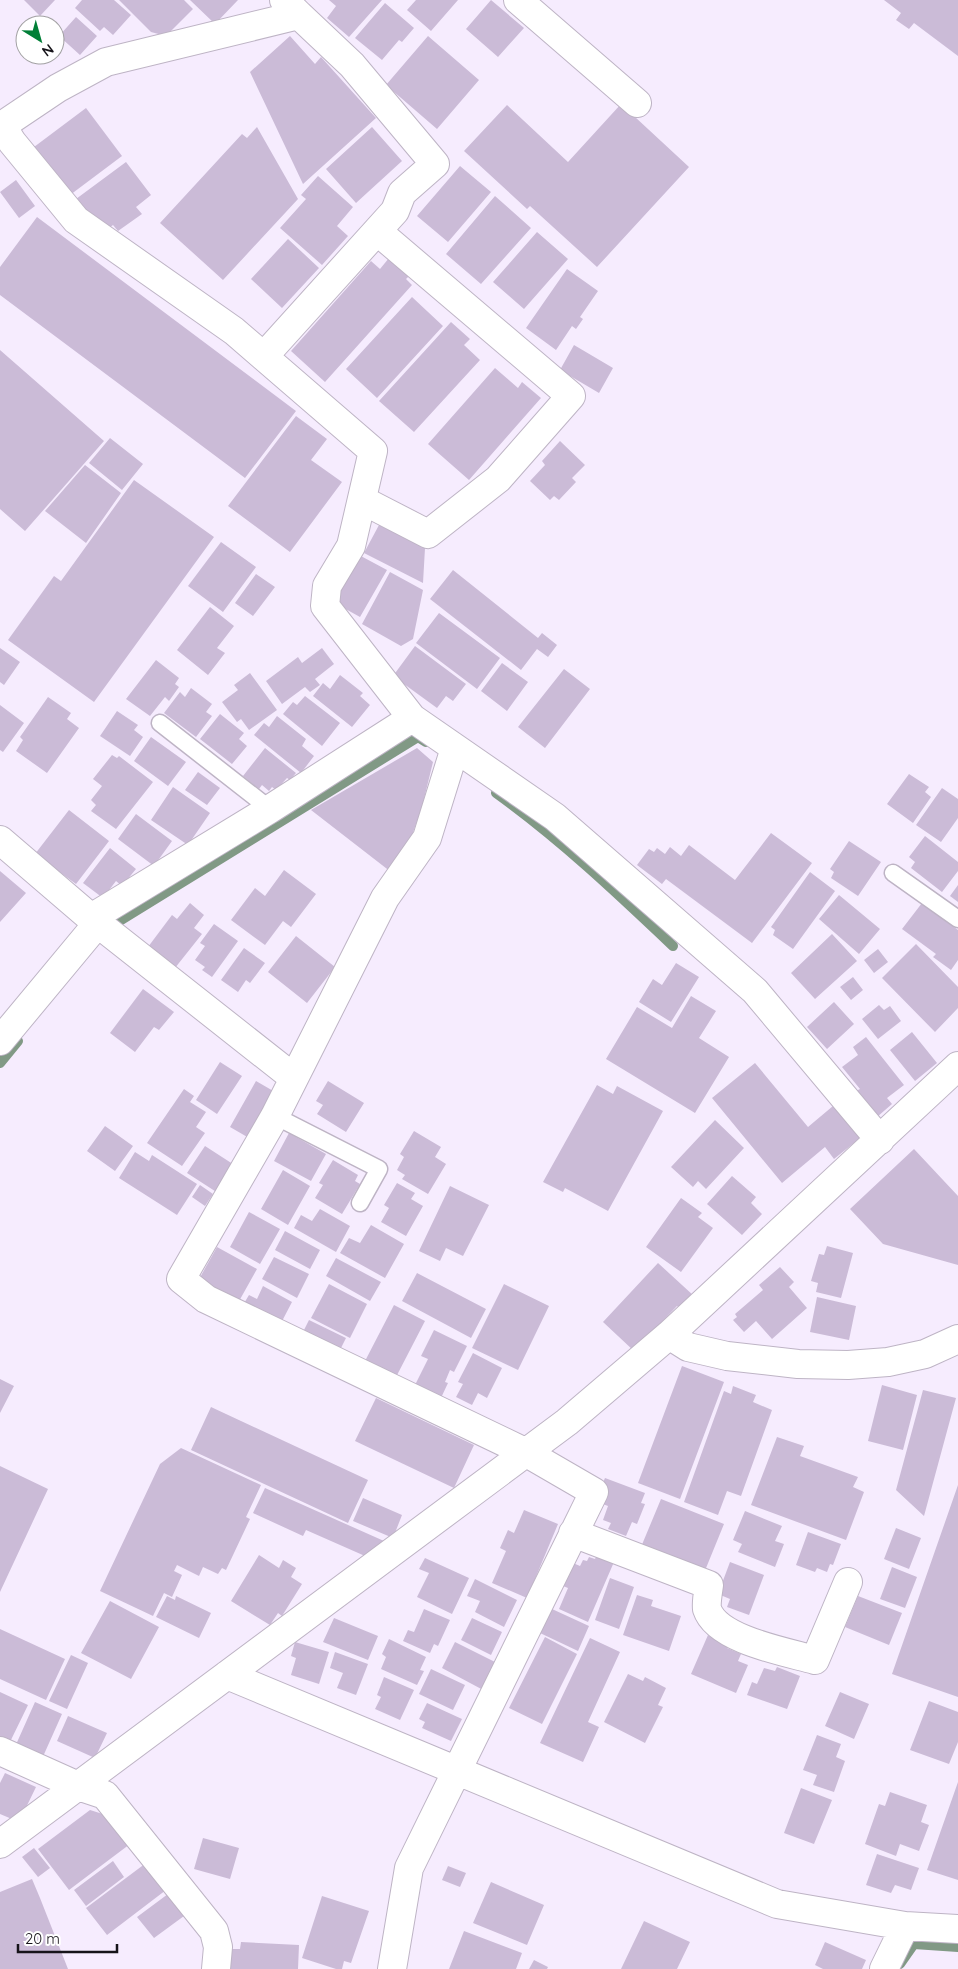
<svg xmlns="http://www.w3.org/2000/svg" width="958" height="1969" font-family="Quicksand,sans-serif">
<rect width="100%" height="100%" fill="#f6ecfe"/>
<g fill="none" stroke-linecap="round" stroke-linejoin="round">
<!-- stream -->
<path stroke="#819985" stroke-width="10" d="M496,793C560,839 616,892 673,946
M108,931L113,925L418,737L426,742
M0,1063L18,1041
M900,1964L914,1944L958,1947"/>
</g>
<!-- building -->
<path fill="#cbbbd7" d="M24,0H55L40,16Z
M82,0H114L131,15L113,35L104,27L100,31L75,8Z
M119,0H184L193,9L166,36L151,32Z
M190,0H238L215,24Z
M329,0H382L349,37L327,18L336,6Z
M416,0H458L431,31L407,10Z
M491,0L524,28L498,57L466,29Z
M884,0H958V56L914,23L909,29L896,20L901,13Z
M385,3L414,28L402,42L399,40L382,60L355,38Z
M76,17L97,36L80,55L59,36Z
M290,36L315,64L321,57L376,118L303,184L250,72Z
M428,36L479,80L437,129L386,85Z
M621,104L689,167L597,267L530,206L527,209L464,151L507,105L568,162Z
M86,108L122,156L70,195L34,147Z
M257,127L298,199L223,280L160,223L242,134L247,138Z
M372,127L402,161L356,203L326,169Z
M126,162L151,195L136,207L142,214L118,231L113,225L105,231L93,222L76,199Z
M460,166L491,192L448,242L417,216Z
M318,176L353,207L337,226L348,236L322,265L280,228L306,199L301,195Z
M16,180L35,206L19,218L0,192Z
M495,196L531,228L481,284L446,254Z
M37,217L296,411L245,478L0,295V267Z
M537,232L568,259L524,309L493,282Z
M288,239L319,268L282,308L251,279Z
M389,258L409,276L406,279L412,285L325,382L291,351L371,261L380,269Z
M567,269L598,291L580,317L583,319L576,329L572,326L556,350L526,328Z
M412,297L443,326L377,398L346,369Z
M451,322L470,339L464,345L480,360L414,432L379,401Z
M574,345L613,368L599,393L560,370Z
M0,350L104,441L25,531L0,509Z
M495,368L518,388L522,382L541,398L469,480L428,444Z
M296,416L327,439L311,460L342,482L290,552L228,506Z
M110,438L143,464L122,490L89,463Z
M560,441L585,465L572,478L576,482L559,500L554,496L550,500L530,481L545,465L542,461Z
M85,465L121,493L86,543L45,511Z
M134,480L214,537L94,702L8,640L54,576L61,581Z
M379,525L425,548L423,583L364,553Z
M221,542L256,567L223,612L188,586Z
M359,555L387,570L360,617L333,602Z
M453,570L538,638L542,633L557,645L548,657L537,649L521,670L430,599Z
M390,572L423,590L413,639L401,646L362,624Z
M256,574L275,587L253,616L235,603Z
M210,607L234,626L217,648L225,653L208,675L177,650Z
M439,613L500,658L477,689L416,643Z
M415,646L466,684L453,701L446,696L437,708L393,676Z
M0,648L20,662L4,685L0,682Z
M322,648L334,664L315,679L320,685L310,692L305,687L282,704L266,681L298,657L302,663Z
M156,660L179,678L175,684L179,687L169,701L165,697L150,716L126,699Z
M502,663L528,682L507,711L481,691Z
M564,669L590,689L545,748L518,727Z
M250,673L277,710L249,730L241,719L237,722L222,702L238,690L234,685Z
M340,675L363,693L360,696L370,705L352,727L313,696L323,683L330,689Z
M191,688L212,704L206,712L212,716L196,737L164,713L180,692L185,697Z
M305,696L340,723L322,746L283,714L293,702L297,705Z
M48,697L71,713L67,719L79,728L47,773L16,751L23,740L20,737Z
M0,705L24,723L3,752L0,750Z
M117,711L138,725L134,730L143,737L130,756L100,736Z
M220,714L244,733L239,739L247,746L232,764L200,739Z
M277,716L306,739L302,746L314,756L301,773L254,735L264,723L269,727Z
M151,737L186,762L168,786L134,761Z
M265,748L296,773L290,780L287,778L276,790L272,787L269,791L262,785L259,789L243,776Z
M417,748L433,762L422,807L411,838L391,872L311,810Z
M112,755L117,758L119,756L153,782L116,829L91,811L96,805L91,800L102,786L93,779Z
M198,772L220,788L207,805L185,790Z
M909,774L929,787L925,792L931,797L913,823L887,804Z
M173,787L210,813L188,845L151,820Z
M942,788L958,799V818L941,842L916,825Z
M69,810L109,841L76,884L35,854Z
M136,814L172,841L154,866L118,839Z
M771,833L812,863L752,943L666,879L662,884L637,865L649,849L654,852L657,848L665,854L670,847L681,856L689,845L735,880Z
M925,836L958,862V871L942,892L911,868L915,862L909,857Z
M849,841L881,862L858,896L831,878L834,872L830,869Z
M110,848L136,869L122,886L116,881L103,898L83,883Z
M284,870L316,894L291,927L283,921L265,945L231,920L255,888L265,896Z
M0,871L26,893L0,922Z
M810,872L835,891L793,949L773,935L775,930L771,927Z
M958,885V902L950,896Z
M839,895L880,929L859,954L819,919Z
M190,903L204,915L194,928L202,934L175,968L148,947L172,915L177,919Z
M922,903L958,930V960L951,970L933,957L936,954L902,929Z
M214,924L238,941L212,977L202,970L205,967L195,960L205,946L200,943Z
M832,934L857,961L815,999L791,973Z
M296,936L335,967L307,1003L268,972Z
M916,944L958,987V1008L935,1032L882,978Z
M244,948L265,963L250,983L246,980L238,992L221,980Z
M878,949L888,962L874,973L864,960Z
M676,963L699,977L671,1022L639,1002L653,979L662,985Z
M853,977L863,990L851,1000L840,987Z
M143,989L174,1012L159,1030L154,1027L135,1052L110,1033Z
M691,996L716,1011L699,1038L729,1057L695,1113L606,1059L637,1007L672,1028Z
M834,1002L854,1024L827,1049L807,1027Z
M879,1005L884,1010L890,1006L901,1021L878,1039L862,1019Z
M912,1032L937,1063L915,1081L890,1050Z
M866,1037L904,1085L887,1098L892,1104L877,1117L856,1091L860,1089L842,1067L858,1055L853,1047Z
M220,1062L242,1076L217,1114L196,1100Z
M755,1063L808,1127L833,1106L860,1138L834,1159L825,1147L782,1183L712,1098Z
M256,1081L275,1092L249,1138L230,1127Z
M328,1081L364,1103L346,1132L317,1114L323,1105L316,1101Z
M597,1085L613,1094L617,1086L663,1111L608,1211L565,1188L563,1192L543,1182Z
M184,1089L194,1096L190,1102L206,1112L196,1127L205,1133L182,1166L147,1143Z
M715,1120L744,1148L706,1189L698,1181L693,1187L671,1167Z
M105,1126L133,1146L115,1171L87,1151Z
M414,1131L441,1147L435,1157L446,1164L428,1194L402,1179L405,1175L397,1170L404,1157L400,1154Z
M289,1133L326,1154L311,1181L274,1161Z
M205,1146L239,1168L221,1195L187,1173Z
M914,1149L958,1196V1265L883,1244L850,1209Z
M135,1152L149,1161L152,1155L197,1184L177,1215L119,1178Z
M333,1160L358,1175L355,1181L360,1184L342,1214L315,1198L323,1185L319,1183Z
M283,1170L310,1186L288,1225L261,1209Z
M732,1176L756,1197L751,1203L762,1214L742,1235L707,1204Z
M397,1183L415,1193L411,1199L423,1206L406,1236L381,1222L389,1208L384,1205Z
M200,1185L213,1194L205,1206L192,1197Z
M450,1186L489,1205L463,1256L446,1248L440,1261L419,1251Z
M681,1198L702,1213L698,1217L713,1228L681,1272L646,1247Z
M320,1209L350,1226L336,1252L294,1228L301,1215L312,1221Z
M249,1212L280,1229L260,1264L230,1247Z
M371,1225L404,1244L385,1278L340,1253L349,1238L360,1243Z
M285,1231L320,1250L310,1269L275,1250Z
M827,1246L853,1253L841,1298L816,1292L818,1283L811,1281L819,1254L824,1255Z
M217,1247L257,1269L238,1303L198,1281Z
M274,1257L309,1274L297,1298L262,1279Z
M336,1258L381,1282L370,1301L326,1276Z
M658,1263L694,1296L681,1309L677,1306L634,1351L603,1322Z
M780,1267L794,1282L789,1287L807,1308L772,1339L756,1321L744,1332L733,1320L737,1317L735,1314L763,1290L759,1285Z
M417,1273L486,1309L471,1338L402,1301Z
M329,1284L367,1304L350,1338L311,1318Z
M504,1284L549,1306L518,1370L472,1348Z
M263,1286L292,1302L280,1325L243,1305L249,1295L257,1299Z
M817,1297L856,1306L849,1340L810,1332Z
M394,1305L425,1321L395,1379L364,1363Z
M309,1320L346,1338L337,1356L300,1338Z
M434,1330L467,1346L454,1372L450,1370L445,1382L448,1383L440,1400L414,1387L428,1359L421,1356Z
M473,1353L502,1368L487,1398L478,1393L472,1405L456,1397L463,1384L458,1382Z
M682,1366L724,1382L680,1499L638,1483Z
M0,1379L14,1386L0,1413Z
M882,1385L917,1395L903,1450L868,1441Z
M733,1386L756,1395L753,1402L772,1410L741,1496L727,1491L718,1515L684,1502L724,1391L731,1394Z
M923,1390L956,1398L924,1516L896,1490Z
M376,1398L474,1445L454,1488L355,1441Z
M211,1407L368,1480L348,1523L191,1450Z
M777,1437L804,1446L800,1456L858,1477L853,1487L864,1492L846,1540L751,1505Z
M181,1448L261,1485L246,1517L250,1519L226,1570L222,1568L218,1574L203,1567L199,1576L177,1565L174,1571L182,1575L172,1597L164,1593L153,1616L100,1591L160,1464Z
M0,1466L48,1489L0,1592Z
M605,1478L645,1493L641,1503L645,1504L637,1524L632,1522L626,1536L608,1529L611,1523L603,1520L608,1506L595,1501Z
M958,1485V1697L892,1674Z
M265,1488L384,1541L365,1556L306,1530L303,1536L253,1513Z
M363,1498L402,1515L393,1538L353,1521Z
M661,1499L724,1524L704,1573L641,1547Z
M524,1510L558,1524L527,1598L492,1583L506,1551L500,1548L508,1530L514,1533Z
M745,1511L782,1526L775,1541L784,1544L775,1567L738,1552L742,1544L733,1540Z
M896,1528L921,1538L909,1569L884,1559Z
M808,1532L841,1544L833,1565L830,1564L827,1572L817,1568L815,1572L796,1565Z
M259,1555L279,1568L283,1560L296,1568L291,1577L302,1584L282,1616L278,1613L270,1625L231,1601Z
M597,1555L614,1562L588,1622L559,1609L568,1588L563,1586L573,1563L580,1566L583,1560L587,1561L589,1557L595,1559Z
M425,1558L469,1578L452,1614L417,1597L429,1573L419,1569Z
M730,1562L764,1575L749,1615L727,1607L730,1599L718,1594Z
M892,1567L917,1577L905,1608L880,1599Z
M610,1578L634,1587L619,1629L595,1620Z
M475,1579L517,1600L504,1627L475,1612L480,1601L467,1596Z
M637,1595L653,1600L651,1606L681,1616L669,1651L623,1635Z
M167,1596L175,1600L176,1596L211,1613L199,1638L156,1617Z
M858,1596L902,1613L889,1645L845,1627Z
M110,1601L159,1627L131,1679L81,1653Z
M424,1609L450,1620L438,1646L434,1644L430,1653L403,1641L408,1630L414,1632Z
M552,1609L589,1626L578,1651L540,1633Z
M334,1618L378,1636L368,1660L323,1642Z
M472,1618L502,1632L491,1655L461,1640Z
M0,1629L65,1659L46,1700L0,1679Z
M708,1635L728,1644L727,1648L741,1654L738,1661L748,1665L736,1693L691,1674Z
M545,1637L577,1654L542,1724L509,1708Z
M590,1638L620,1652L588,1722L599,1727L583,1762L540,1743Z
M389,1639L426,1657L420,1670L424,1671L417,1685L381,1669L386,1657L382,1654Z
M295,1642L329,1652L319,1684L291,1675L296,1658L291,1656Z
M455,1642L499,1664L485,1691L442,1668Z
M335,1652L368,1664L356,1695L337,1688L343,1673L330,1668Z
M71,1655L88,1663L67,1709L49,1701Z
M777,1667L800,1676L787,1709L747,1695L752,1682L757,1684L764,1668L775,1671Z
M431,1669L465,1685L453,1710L419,1694Z
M628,1674L643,1681L645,1677L666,1688L658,1705L663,1707L645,1743L604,1722Z
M384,1677L414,1690L400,1720L375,1709L381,1697L377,1695Z
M0,1692L28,1705L9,1744H0Z
M840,1692L869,1704L854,1739L825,1726Z
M929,1701L958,1712V1742L949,1764L910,1750Z
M35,1702L62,1714L41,1761L14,1749Z
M427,1703L462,1719L451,1741L422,1728L425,1722L419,1719Z
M68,1716L107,1733L95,1758L57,1741Z
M817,1735L841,1744L836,1757L845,1761L834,1792L813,1785L817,1775L803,1770Z
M5,1773L36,1787L19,1822L0,1814V1783Z
M958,1782V1880L927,1870Z
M801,1788L832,1800L814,1844L784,1833Z
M890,1792L927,1805L921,1822L929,1825L919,1851L900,1844L896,1856L865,1844L879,1804L885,1806Z
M90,1810L109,1816L130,1844L69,1890L38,1849Z
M203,1838L239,1848L230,1879L194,1869Z
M34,1848L50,1868L38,1877L22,1857Z
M877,1854L919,1868L911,1890L895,1885L891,1893L866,1885Z
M113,1861L124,1877L86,1906L74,1890Z
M146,1863L166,1890L107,1935L86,1908Z
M448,1866L466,1873L460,1887L442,1880Z
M32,1879L40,1898L68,1969H0V1892Z
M491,1882L544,1905L527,1945L473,1923Z
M168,1894L184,1916L154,1938L137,1917Z
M322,1896L369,1911L351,1963L344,1961L342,1969H336L302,1958Z
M644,1921L690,1942L677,1969H621Z
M464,1931L522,1953L516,1969H449Z
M241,1942L299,1945L298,1969H224L225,1949H240Z
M825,1942L866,1960L862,1969H823L815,1965Z
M534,1960L548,1967L547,1969H529Z"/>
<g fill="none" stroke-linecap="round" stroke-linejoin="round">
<defs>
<path id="service" d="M160,723L270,809
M893,873L958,919
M275,1116L379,1169L360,1203"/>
<path id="minor" d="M518,0L637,103
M2,126L12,142L76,220L234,331L373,451L351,546L327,586L325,606L412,718L555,817L755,991L880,1140
M0,127L58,88L106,62L299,15L284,0
M264,356L395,211L402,193L435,164L352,65L299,15
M362,500L428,534L498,479L571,396L377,231
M0,840L91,918L294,1078
M91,918L270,809L412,718
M0,1041L98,923
M669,1335L688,1347L727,1356L798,1364L848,1365L888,1362L925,1354L958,1339
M573,1533L709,1585C708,1592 706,1603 707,1609C717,1640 787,1652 815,1660L848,1582
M227,1675L777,1904L905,1926L958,1929
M0,1751L78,1786L105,1795L214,1931L218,1947L216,1969
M0,1844L567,1422L669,1335L958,1066
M392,1969L409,1868L594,1492L525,1452L206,1299L181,1279L275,1116L385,898L427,838L455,748
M884,1969L905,1926"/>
</defs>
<!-- service casing -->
<use href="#service" stroke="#beb4c5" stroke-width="19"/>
<!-- minor casing -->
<use href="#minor" stroke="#beb4c5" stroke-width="30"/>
<!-- service -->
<use href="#service" stroke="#fff" stroke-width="16"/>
<!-- minor -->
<use href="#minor" stroke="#fff" stroke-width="28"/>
</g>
<!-- north arrow -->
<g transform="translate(40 40) rotate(143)"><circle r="24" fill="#ffffff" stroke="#a2a1a3"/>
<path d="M0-4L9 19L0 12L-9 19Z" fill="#017f37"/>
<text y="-8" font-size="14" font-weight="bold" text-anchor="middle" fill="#161319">N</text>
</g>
<!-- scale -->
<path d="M18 1944v8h99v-8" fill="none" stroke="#161319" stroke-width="2.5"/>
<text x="25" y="1944" font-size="15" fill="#161319" stroke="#ffffff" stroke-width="4" paint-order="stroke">20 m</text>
</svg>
